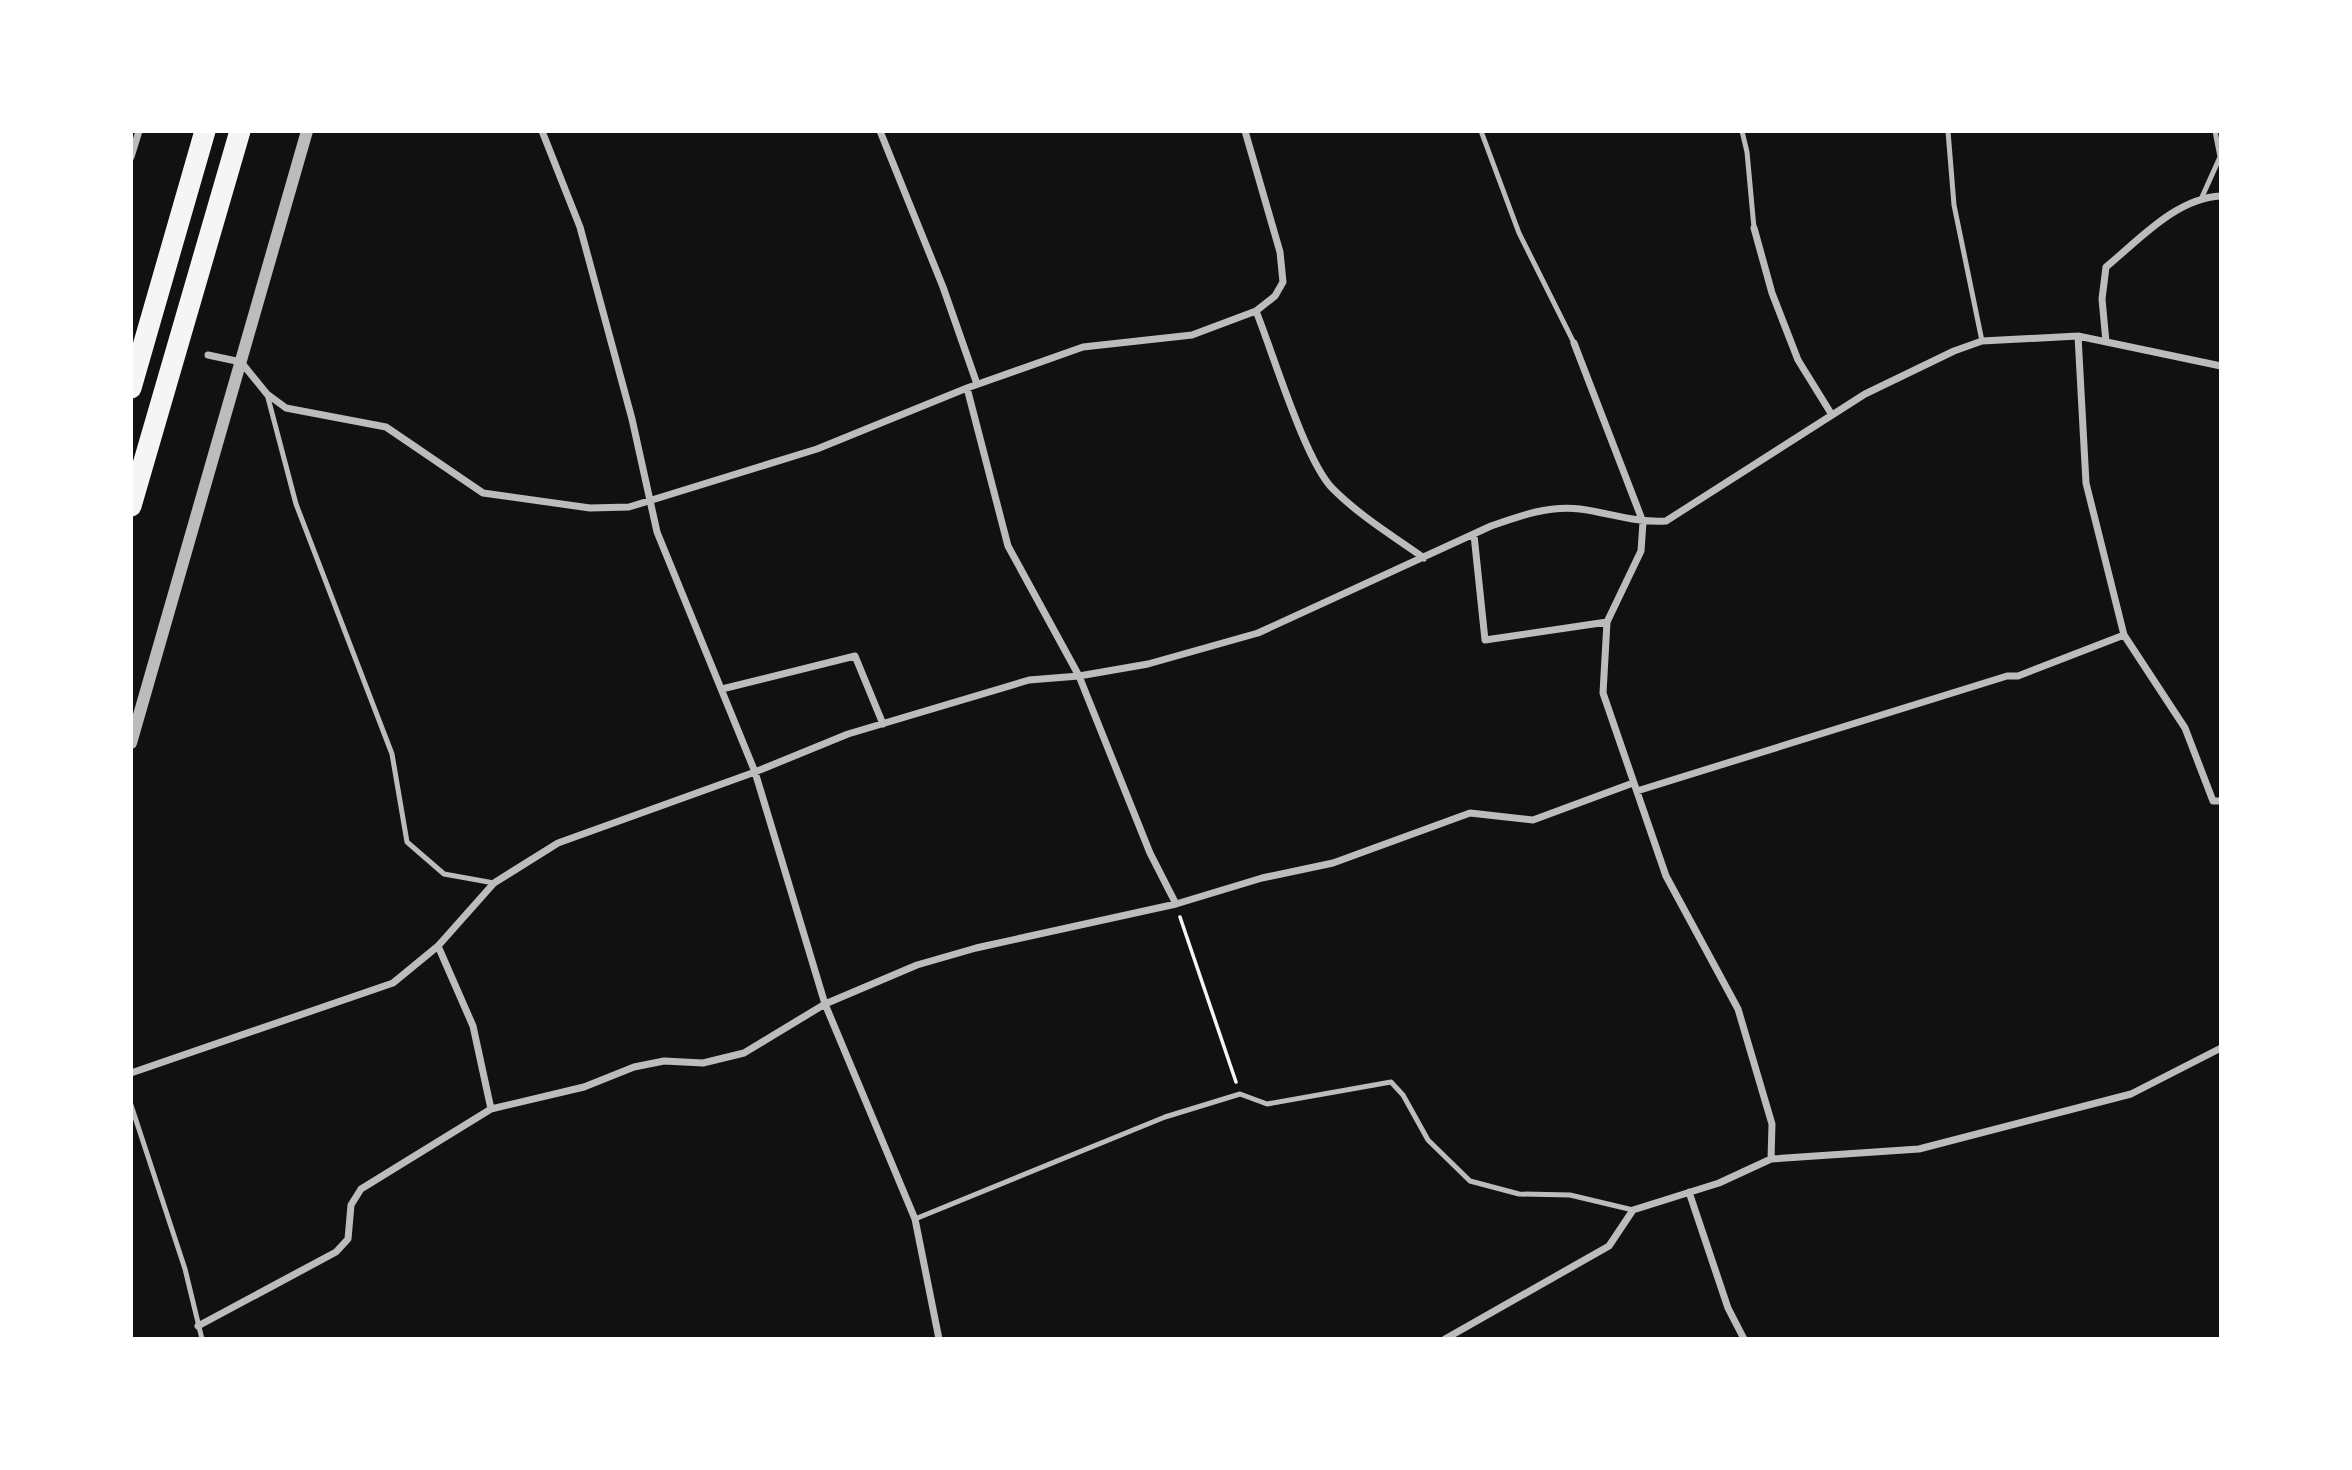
<svg xmlns="http://www.w3.org/2000/svg" width="2352" height="1470" font-family="'Exo 2',sans-serif">
<rect width="100%" height="100%" fill="#111"/>
<g fill="none" stroke-linecap="round" stroke-linejoin="round">
<!-- path -->
<path stroke="#f5f5f5" stroke-width="3.5" d="M1180,917L1236,1082"/>
<!-- service -->
<path stroke="#bcbcbc" stroke-width="5" d="M1481,131L1519,233L1574,343
M1742,131L1747,152L1754,228
M1948,131L1954,205L1982,341
M2202,197L2220,157L2215,131
M267,394L296,504L392,754L407,842L444,874L494,883
M131,1105L185,1269L202,1339
M915,1219L1165,1117L1240,1094L1267,1104L1391,1082L1403,1095L1428,1140L1470,1181L1519,1194L1570,1195L1633,1210"/>
<!-- minor -->
<path stroke="#bcbcbc" stroke-width="7" d="M542,131L580,227L632,419L657,532L755,772L825,1004L915,1219L939,1339
M880,131L943,287L977,384
M131,157L139,131
M1754,228L1772,293L1798,360L1832,415
M1256,311C1273,353 1305,461 1333,489C1360,516 1393,536 1424,558
M2078,336L2086,483L2124,635L2185,728L2213,801H2221
M2106,342L2102,299L2106,267C2139,240 2176,198 2221,196
M1574,343L1643,522L1641,551L1607,622L1603,693L1666,876L1738,1009L1772,1124L1771,1159
M208,355L241,362L267,394L286,408L386,427L483,493L590,508L629,507L817,449L967,388L1083,347L1192,335L1256,311L1275,296L1283,282L1280,252L1245,131
M967,388L1008,546L1079,676L1150,853L1176,904
M1474,535L1485,640L1607,622
M722,689L855,656L883,724
M1637,791L2007,676H2018L2124,635
M438,946L473,1026L491,1109L584,1087L634,1067L664,1061L703,1063L744,1053L825,1004L917,965L976,948L1176,904L1262,878L1333,863L1470,813L1533,820L1633,783
M131,1073L393,983L438,946L494,883L558,843L755,772L848,734L1029,680L1079,676L1148,664L1258,633L1491,526C1519,516 1550,505 1580,509C1610,513 1636,523 1666,521L1865,394L1954,351L1982,341L2078,336L2221,366
M1689,1192L1728,1308L1744,1339
M198,1326L336,1252L348,1239L351,1205L361,1189L491,1109
M1445,1339L1609,1246L1633,1210L1719,1183L1771,1159L1919,1149L2131,1094L2221,1048"/>
<!-- tertiary -->
<path stroke="#bcbcbc" stroke-width="12" d="M131,743L307,131"/>
<!-- motorway -->
<path stroke="#f5f5f5" stroke-width="21" d="M131,388L205,131
M131,506L240,131"/>
</g>
<!-- border -->
<rect width="2352" height="1470" fill="none" stroke="#ffffff" stroke-width="266"/>
</svg>
